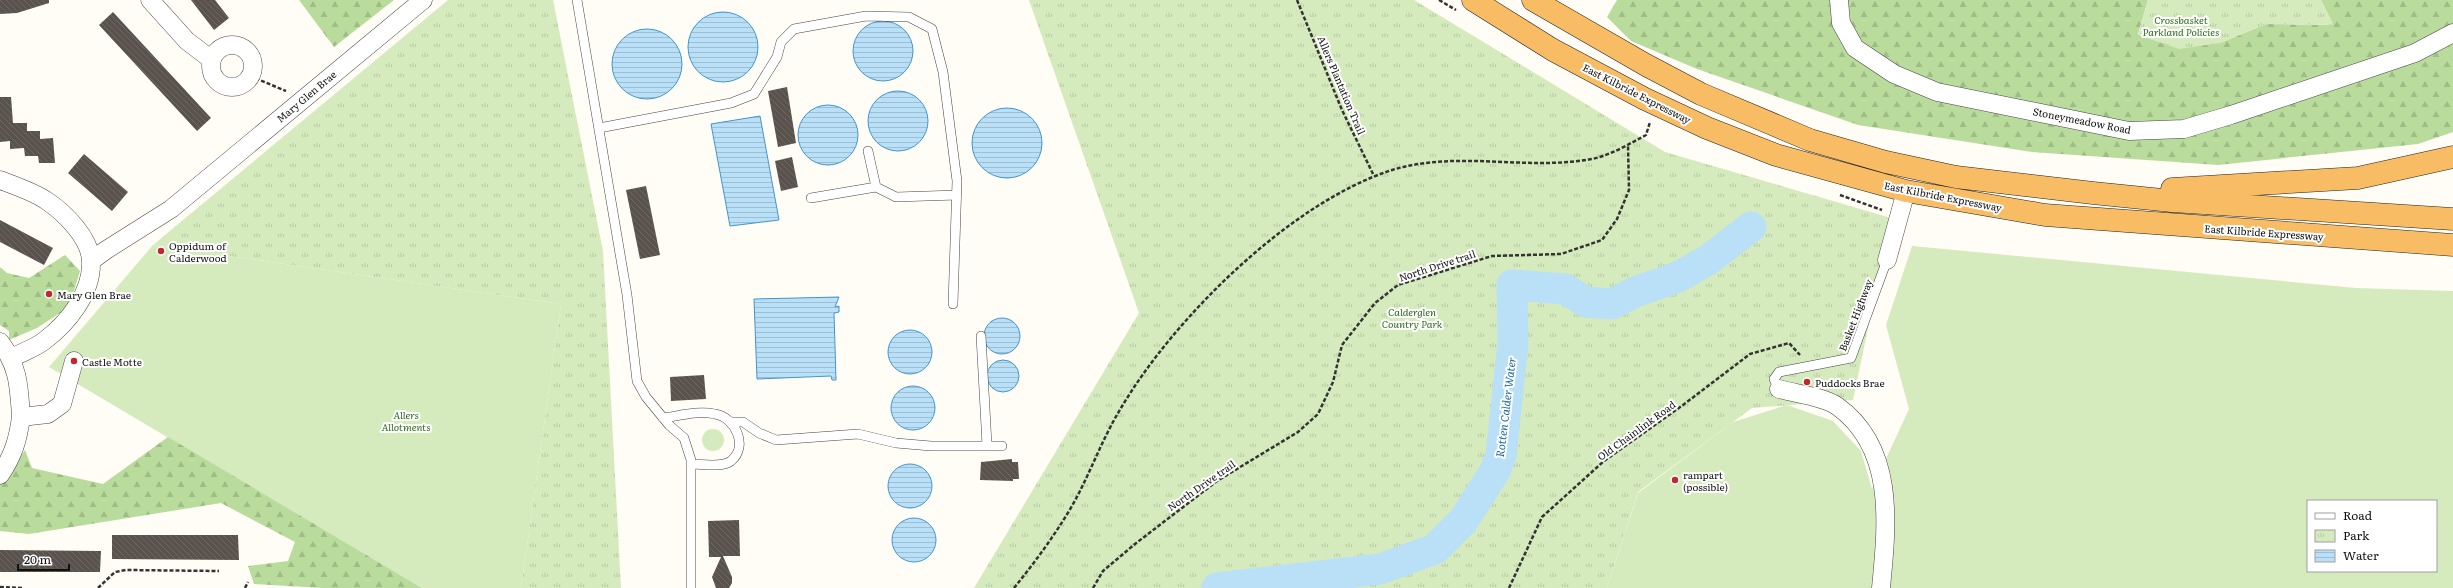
<svg xmlns="http://www.w3.org/2000/svg" width="2453" height="588" font-family="Literata,serif">
<defs>
<pattern id="forest-firs" width="22" height="20" patternUnits="userSpaceOnUse"><rect width="22" height="20" fill="#b9dc9c"/><path d="M5 1l3.5 6h-7zM16 11l3.5 6h-7z" fill="#9ebc85"/></pattern>
<pattern id="park-tufts" width="24" height="20" patternUnits="userSpaceOnUse"><rect width="24" height="20" fill="#d5ebbd"/><path d="M3 7l-1-3M5 7V3M7 7l1-3M15 17l-1-3M17 17v-4M19 17l1-3" fill="none" stroke="#b6c8a1"/></pattern>
<pattern id="water-rules" width="6" height="5" patternUnits="userSpaceOnUse"><rect width="6" height="5" fill="#b9e0f7"/><path d="M0 2.5h6" fill="none" stroke="#9ebfd3"/></pattern>
<pattern id="building-back-hatch" width="6" height="6" patternUnits="userSpaceOnUse"><rect width="6" height="6" fill="#5a524d"/><path d="M-1 5l2 2M0 0l6 6M5-1l2 2" fill="none" stroke="#6d6662"/></pattern>
</defs>
<rect width="100%" height="100%" fill="#fffdf5"/>
<!-- grass -->
<path fill="#d5ebbd" fill-rule="evenodd" d="M153,245L561,304L521,588H422L49,367Z
M1912,246L2356,288L2453,291V588H1607L1638,493L1733,422L1787,405L1833,421L1861,451L1872,489L1909,409L1886,325ZM2308,501H2436V571H2308Z
M702 440a11 11 0 1 1 22 0a11 11 0 1 1-22 0Z"/>
<!-- forest -->
<path fill="url(#forest-firs)" d="M299,0H394L334,47Z
M1617,0H2148L2138,34L2220,43L2266,24L2333,25L2321,0H2453V132L2418,144L2218,165L2032,152L1858,125L1697,69L1631,41L1607,17Z
M65,255L80,271L69,307L37,328L9,340V331L0,325V267L7,273L29,278Z
M168,437L422,588H322L254,584L248,566L288,561L295,542L221,503L29,534L0,531V480L9,473L25,450L32,468L103,484Z"/>
<!-- park -->
<path fill="url(#park-tufts)" d="M448,0H553L603,251L621,588H521L561,304L153,245Z
M1029,0H1414L1665,152L1891,218L1853,400L1752,408L1638,492L1607,588H974L1139,313Z
M2148,0H2321L2334,25L2266,24L2220,43L2179,49L2138,35Z"/>
<!-- water -->
<path fill="url(#water-rules)" stroke="#3f96cf" d="M688 47a35 35 0 1 1 70 0a35 35 0 1 1-70 0Z
M853 51a30 30 0 1 1 60 0a30 30 0 1 1-60 0Z
M612 64a35 35 0 1 1 70 0a35 35 0 1 1-70 0Z
M868 121a30 30 0 1 1 60 0a30 30 0 1 1-60 0Z
M798 135a30 30 0 1 1 60 0a30 30 0 1 1-60 0Z
M972 143a35 35 0 1 1 70 0a35 35 0 1 1-70 0Z
M760,116L779,220L730,226L711,124Z
M839,297L835,307L839,306V312L834,313L836,380H832L831,376L757,379L754,299Z
M984 336a18 18 0 1 1 36 0a18 18 0 1 1-36 0Z
M888 352a22 22 0 1 1 44 0a22 22 0 1 1-44 0Z
M987 376a16 16 0 1 1 32 0a16 16 0 1 1-32 0Z
M891 408a22 22 0 1 1 44 0a22 22 0 1 1-44 0Z
M888 486a22 22 0 1 1 44 0a22 22 0 1 1-44 0Z
M892 540a22 22 0 1 1 44 0a22 22 0 1 1-44 0Z"/>
<g fill="none" stroke-linecap="round" stroke-linejoin="round">
<!-- river -->
<path stroke="#b9e0f7" stroke-width="31" d="M1217,588L1380,569L1435,549L1463,521L1495,471L1501,455L1513,343L1512,285L1565,289L1586,302L1612,304L1635,292L1678,277L1708,260L1751,227"/>
</g>
<!-- building -->
<path fill="url(#building-back-hatch)" d="M0,0H49V3L17,13L0,14Z
M191,0H215L229,18L214,30Z
M113,12L211,118L197,131L99,25Z
M787,87L796,143L778,147L768,91Z
M0,97H11L13,123H27V131H40V139L53,138L55,163H39L38,156H25L24,148L10,149V141L0,142Z
M84,154L128,192L112,211L68,173Z
M792,157L798,187L781,191L775,161Z
M646,186L660,255L640,259L626,190Z
M0,220L53,248L44,265L0,242Z
M704,375L706,399L671,401L670,377Z
M1012,459V462H1018L1019,479H1013V481L980,480L981,462Z
M739,520L740,556H723L732,577V583L729,588H716L712,577L721,557H709L708,521Z
M112,535H238L239,560L112,559Z
M0,550L101,551L100,572H0Z"/>
<g fill="none" stroke-linecap="round" stroke-linejoin="round">
<defs>
<path id="service" d="M577,0L627,295L637,381L646,397L669,425L684,438L691,460V588
M599,128L731,103L754,94L777,57L781,42L794,29L866,16L909,17L932,29L943,72L957,181L953,304
M868,151L876,187
M811,198L876,187L896,197L957,195
M981,336L987,445
M1779,389L1774,379L1779,372L1851,358L1887,260
M663,418C679,416 698,410 715,414C735,417 749,446 731,461C722,468 702,464 691,464
M732,422H743L759,433L776,440L858,434L896,443L931,446H1002"/>
<path id="minor" d="M150,0L187,41L212,60
M1839,0L1841,23L1855,48L1894,74L1937,92L2129,131L2184,129L2231,115L2415,53L2453,33
M211 66a21 21 0 1 1 42 0a21 21 0 1 1-42 0Z
M0,180C16,186 34,192 47,201C65,213 91,239 91,262C92,293 68,323 44,341C35,348 22,352 12,358
M1887,260L1906,191
M91,261L106,250L171,209L423,0
M0,342C19,367 19,387 21,417
M1779,389C1796,394 1822,396 1837,406C1896,448 1887,525 1881,588
M0,475C13,456 18,440 21,417L48,414L62,404L74,361"/>
<path id="trunk" d="M1473,0L1553,50L1645,99L1707,128L1776,155L1906,191L2045,215L2453,245
M1533,0L1646,65L1701,94L1810,140L1886,162L1956,177L2093,193L2172,201L2453,219
M2172,189L2358,178L2453,157"/>
</defs>
<!-- service casing -->
<use href="#service" stroke="#444" stroke-width="10"/>
<!-- minor casing -->
<use href="#minor" stroke="#444" stroke-width="19"/>
<!-- trunk casing -->
<use href="#trunk" stroke="#222" stroke-width="23"/>
<!-- path -->
<path stroke="#333" stroke-width="2.5" stroke-dasharray="4 2" stroke-linecap="butt" d="M1297,0L1342,110L1374,176
M1439,0L1456,10
M250,76L286,91
M1840,195L1882,210
M0,587L23,588
M98,588L115,572L126,570L219,571
M245,588L248,582
M1014,588C1035,562 1055,535 1072,506C1090,474 1102,439 1121,408C1174,318 1291,202 1392,170C1457,150 1526,171 1592,159C1611,155 1629,144 1646,135L1650,122
M1093,588L1103,571L1135,544L1217,481L1298,432L1318,414L1333,382L1342,345L1375,303L1398,285L1492,256L1561,254L1602,240L1617,219L1629,190L1628,145
M1509,588L1542,517L1604,461L1683,405L1750,354L1789,343L1800,355"/>
<!-- service -->
<use href="#service" stroke="#fff" stroke-width="9"/>
<!-- minor -->
<use href="#minor" stroke="#fff" stroke-width="18"/>
<!-- trunk -->
<use href="#trunk" stroke="#f7bc64" stroke-width="22"/>
</g>
<!-- markers -->
<g fill="#c4262e" stroke="#fff" stroke-width="1.5">
<circle cx="161" cy="251" r="4"/>
<circle cx="49" cy="294" r="4"/>
<circle cx="74" cy="361" r="4"/>
<circle cx="1807" cy="382" r="4"/>
<circle cx="1675" cy="480" r="4"/>
</g>
<g text-anchor="middle" dominant-baseline="central" stroke-width="4" stroke-linejoin="round" paint-order="stroke">
<!-- park labels -->
<g font-size="10" font-style="italic" fill="#2f6b1f" stroke="#fff">
<text x="2181" y="19">Crossbasket<tspan x="2181" dy="12">Parkland Policies</tspan></text>
<text x="1412" y="311">Calderglen<tspan x="1412" dy="12">Country Park</tspan></text>
<text x="406" y="414">Allers<tspan x="406" dy="12">Allotments</tspan></text>
</g>
<!-- street labels -->
<g font-size="10" fill="#111" stroke="#fff">
<text transform="translate(1342 85) rotate(67)">Allers Plantation Trail</text>
<text transform="translate(1637 93) rotate(27)">East Kilbride Expressway</text>
<text transform="translate(306 96) rotate(-40)">Mary Glen Brae</text>
<text transform="translate(2082 120) rotate(11)">Stoneymeadow Road</text>
<text transform="translate(1943 196) rotate(11)">East Kilbride Expressway</text>
<text transform="translate(2264 232) rotate(4)">East Kilbride Expressway</text>
<text transform="translate(1437 265) rotate(-18)">North Drive trail</text>
<text transform="translate(1855 315) rotate(-69)">Basket Highway</text>
<text transform="translate(1636 430) rotate(-36)">Old Chainlink Road</text>
<text transform="translate(1201 485) rotate(-35)">North Drive trail</text>
</g>
<!-- poi labels -->
<g font-size="10" fill="#111" stroke="#fff" text-anchor="start">
<text x="169" y="245">Oppidum of<tspan x="169" dy="12">Calderwood</tspan></text>
<text x="57" y="294">Mary Glen Brae</text>
<text x="82" y="361">Castle Motte</text>
<text x="1815" y="382">Puddocks Brae</text>
<text x="1683" y="474">rampart<tspan x="1683" dy="12">(possible)</tspan></text>
</g>
<!-- water labels -->
<g font-size="11" font-style="italic" fill="#1768a6" stroke="#fff">
<text transform="translate(1505 407) rotate(-83)">Rotten Calder Water</text>
</g>
</g>
<!-- legend -->
<rect x="2307" y="500" width="130" height="72" fill="#ffffff" stroke="#a0a0a0"/>
<rect x="2315" y="513" width="20" height="6" fill="#ffffff" stroke="#a0a0a0"/>
<text x="2343" y="520" font-size="12" fill="#111111">Road</text>
<rect x="2315" y="530" width="20" height="12" fill="url(#park-tufts)" stroke="#a0a0a0"/>
<text x="2343" y="540" font-size="12" fill="#111111">Park</text>
<rect x="2315" y="550" width="20" height="12" fill="url(#water-rules)" stroke="#a0a0a0"/>
<text x="2343" y="560" font-size="12" fill="#111111">Water</text>
<!-- scale -->
<path d="M18 564v6h51v-6" fill="none" stroke="#111111" stroke-width="2"/>
<text x="24" y="564" font-size="12" fill="#111111" stroke="#ffffff" stroke-width="3" paint-order="stroke">20 m</text>
</svg>
